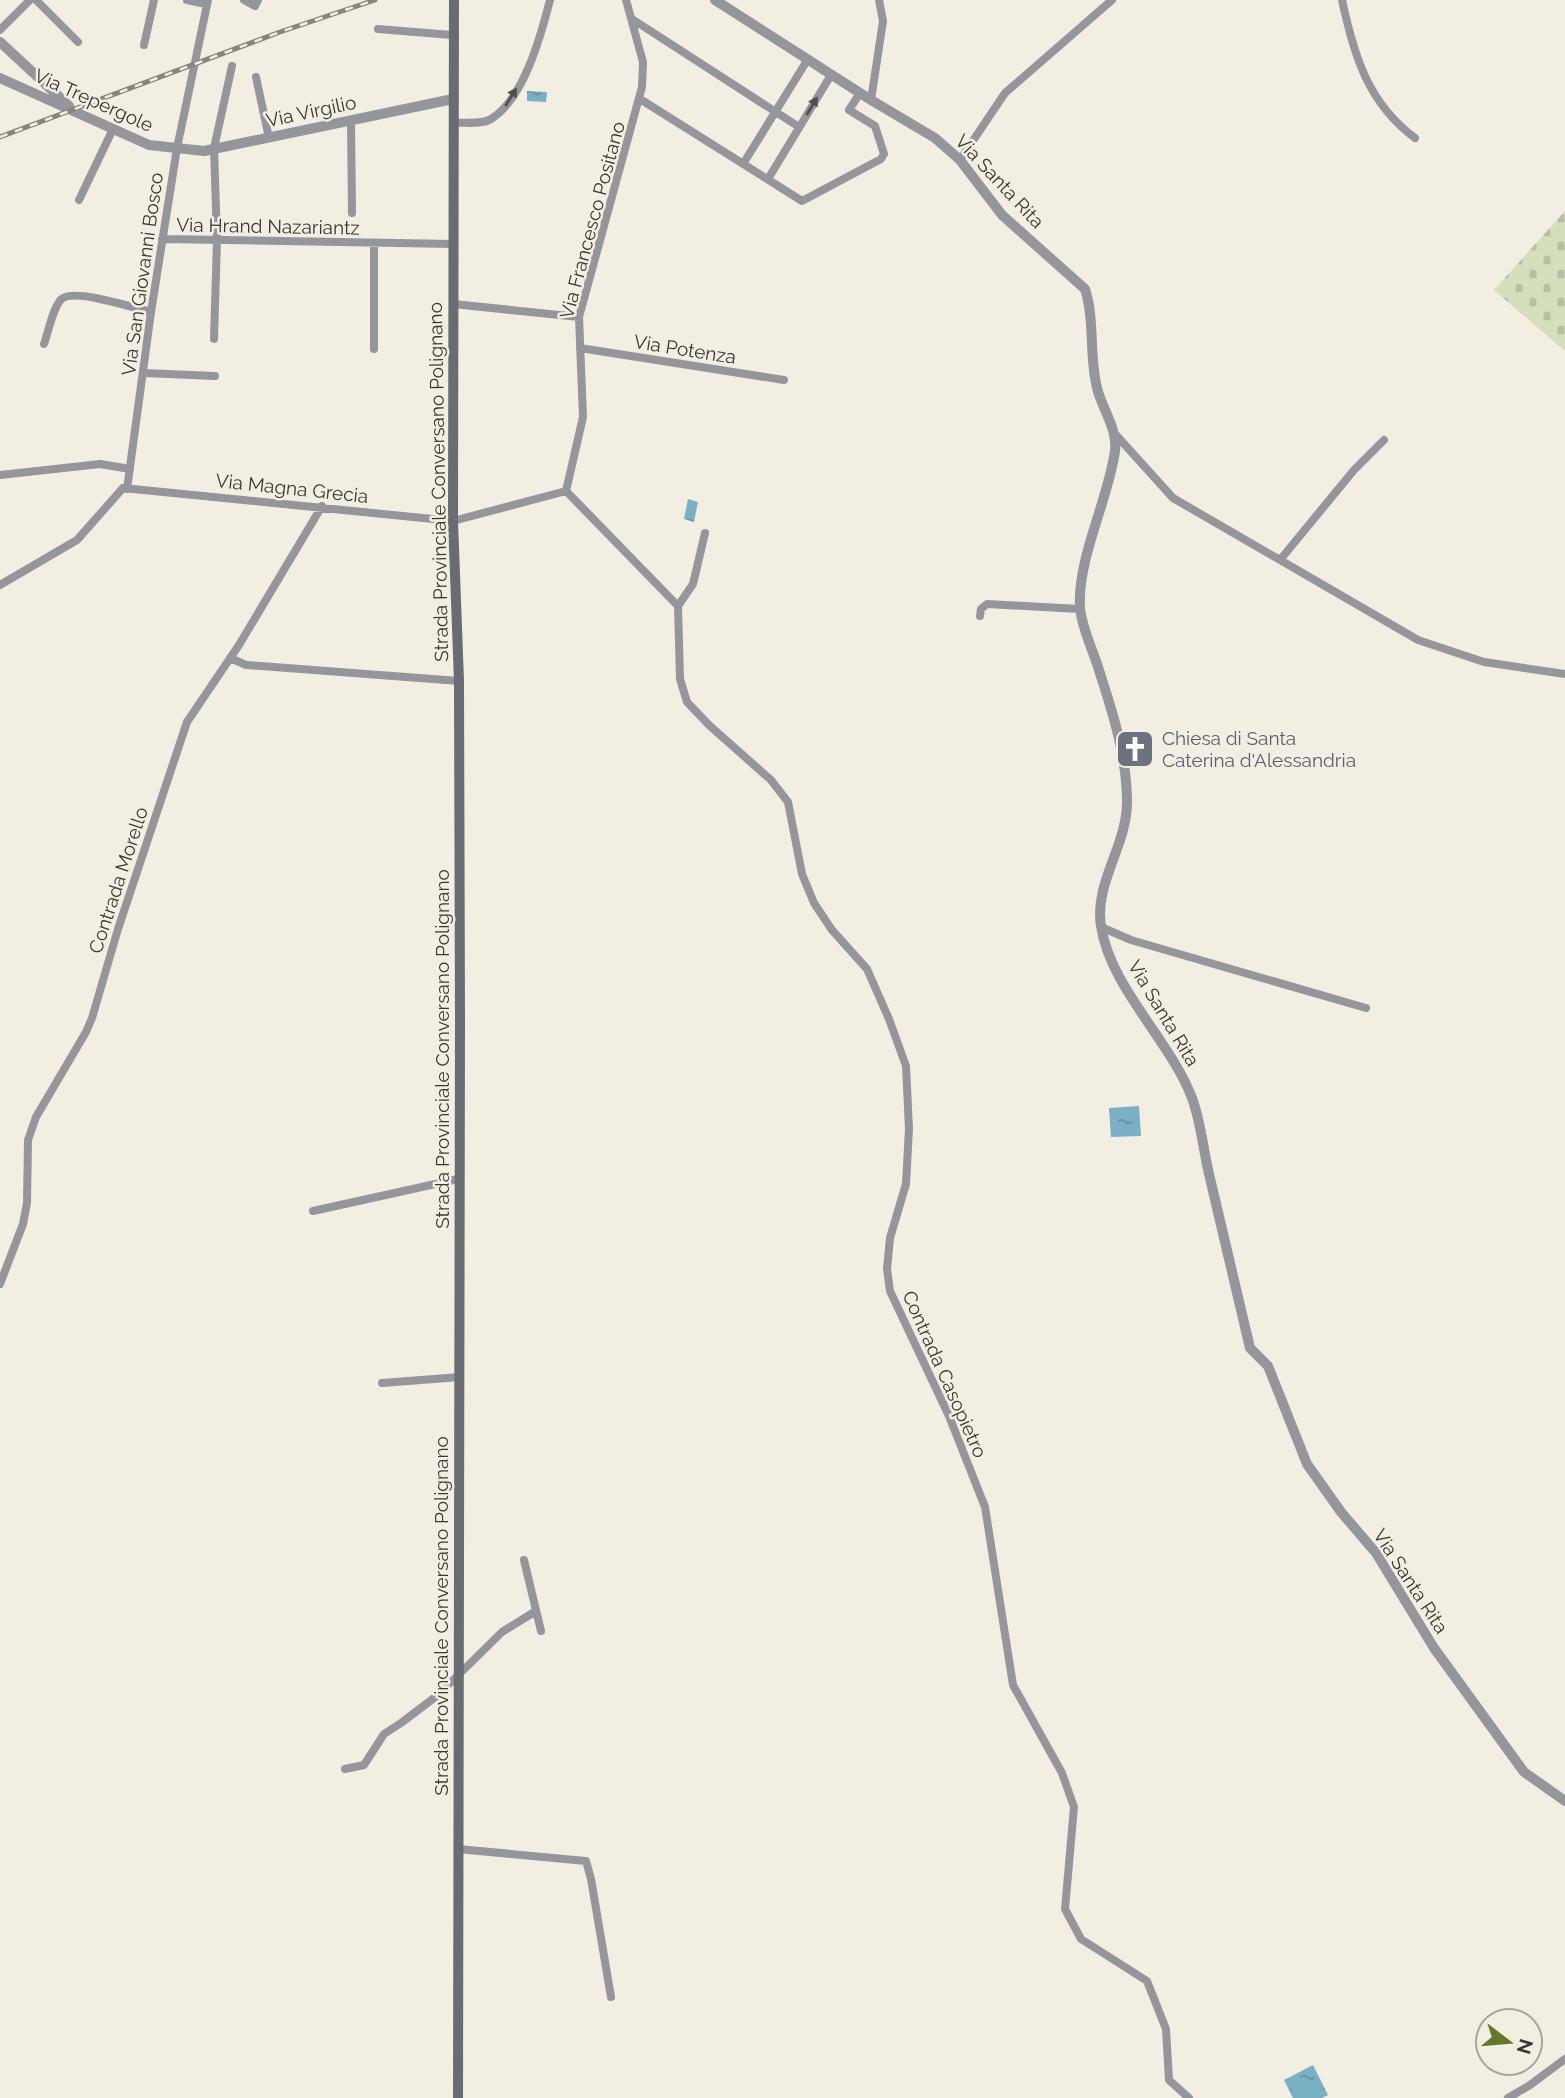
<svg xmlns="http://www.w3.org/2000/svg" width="1565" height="2098" font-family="Raleway,sans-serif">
<defs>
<pattern id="cemetery-stones" width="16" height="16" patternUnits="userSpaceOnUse" patternTransform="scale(1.75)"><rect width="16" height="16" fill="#d5dfbc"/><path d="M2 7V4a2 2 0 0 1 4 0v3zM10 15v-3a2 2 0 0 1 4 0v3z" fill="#b8c0a2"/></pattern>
<pattern id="water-ripples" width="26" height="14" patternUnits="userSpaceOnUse" patternTransform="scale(1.75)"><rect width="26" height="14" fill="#7ab0c3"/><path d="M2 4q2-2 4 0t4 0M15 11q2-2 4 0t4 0" fill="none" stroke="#65909f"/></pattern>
</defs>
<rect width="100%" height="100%" fill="#f3eee2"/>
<!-- cemetery -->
<path fill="url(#cemetery-stones)" d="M1565,211V351L1494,290Z"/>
<!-- water -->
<path fill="url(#water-ripples)" d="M527,91L547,92L546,102L527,101Z
M688,499L698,502L694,522L684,519Z
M1139,1106L1141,1136L1111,1137L1109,1108Z
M1313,2065L1328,2095L1322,2098H1293L1284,2080Z"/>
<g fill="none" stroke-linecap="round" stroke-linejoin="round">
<!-- minor -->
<path stroke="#94969b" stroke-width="8" d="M36,0L78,42
M187,0L206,4
M244,0L255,6L258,0
M1342,0C1354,56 1368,103 1415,138
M632,19L799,127
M378,29L452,35
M0,30L30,0
M144,45L154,0
M256,77L269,138
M640,99L802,201L881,159L884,154L875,126L849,110L860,93
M871,100L883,21L879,0
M351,121L352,213
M454,123C465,122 481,125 491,119C524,99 541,35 550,0
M960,160L1005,93L1112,0
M743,164L808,59
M768,179L831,75
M79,200L113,129
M162,239L454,244
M374,244V349
M453,304L579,317
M214,339L217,240L214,148L232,66
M44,344C48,333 54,303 63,298C77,289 134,308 151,312
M580,348L784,380
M144,373L215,376
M1116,435L1173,498L1418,640L1484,662L1565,674
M0,475L100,464L130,469
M127,489L151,312L177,148L208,0
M566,491L583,417L579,317L642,87L643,62L626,0
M1280,560L1354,470L1384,440
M0,585L77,540L123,488L453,521L566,491L678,606L680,679L687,702L710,726L771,780L788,802L802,874L814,903L832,930L867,969L889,1019L906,1066L909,1129L906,1184L890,1238L887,1269L890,1291L949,1416L985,1507L1013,1685L1062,1773L1074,1807L1065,1909L1081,1939L1147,1981L1166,2029L1169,2080L1189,2098
M678,606L693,584L705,533
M980,616L981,609L987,604L1080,609
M230,658L246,665L459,681
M1101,927L1131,940L1366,1008
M313,1211L458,1179
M0,1284L23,1224L27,1203L28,1140L36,1117L86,1032L92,1018L118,929L187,722L239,645L322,506
M382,1383L460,1377
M524,1560L541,1631
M345,1769L364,1765L384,1734L401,1723L438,1695L502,1632L536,1611
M458,1849L586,1861L591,1879L611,1997
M1508,2098L1530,2085L1565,2059"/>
<!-- tertiary -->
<path stroke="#94969b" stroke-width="10" d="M715,0L871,100L935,138L960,160L1002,215L1085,289C1095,320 1089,356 1097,388C1102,409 1118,429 1115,451C1108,501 1077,559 1080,608C1082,628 1092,648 1098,667C1112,710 1127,756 1127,802C1127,846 1094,883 1101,926C1110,987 1170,1040 1192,1098C1201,1122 1203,1149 1209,1174C1223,1232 1236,1290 1250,1348L1268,1366L1307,1464L1341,1512L1376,1553L1434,1648L1524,1772L1565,1801
M0,42L69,106
M0,78L149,145L204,151L453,99"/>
<!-- secondary -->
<path stroke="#6a6c73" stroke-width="10" d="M454,0L453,521L459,681L460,1021L458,2098"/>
<defs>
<path id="rail" d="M0,137L280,32L375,0"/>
</defs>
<!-- rail casing -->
<use href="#rail" stroke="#88857d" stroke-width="5"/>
<!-- rail -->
<use href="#rail" stroke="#f3eee2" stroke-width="2.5" stroke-dasharray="8" stroke-linecap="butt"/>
</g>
<!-- one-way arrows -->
<defs><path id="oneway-solid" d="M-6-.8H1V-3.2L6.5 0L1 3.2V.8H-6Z" transform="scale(1.75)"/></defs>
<g fill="#50504d">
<use href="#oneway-solid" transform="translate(511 97) rotate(-58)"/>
<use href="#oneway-solid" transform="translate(812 106) rotate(-59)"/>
</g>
<!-- icons -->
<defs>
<symbol id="church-square" viewBox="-11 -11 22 22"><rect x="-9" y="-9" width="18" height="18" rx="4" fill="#6b7280" stroke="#f3eee2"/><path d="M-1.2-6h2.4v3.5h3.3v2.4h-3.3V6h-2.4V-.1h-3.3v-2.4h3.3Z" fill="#fff"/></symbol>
</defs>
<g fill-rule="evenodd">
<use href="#church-square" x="1113" y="727" width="44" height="44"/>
</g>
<g text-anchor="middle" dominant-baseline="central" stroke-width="5" stroke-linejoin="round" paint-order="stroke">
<!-- street labels -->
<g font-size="19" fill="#3a3833" stroke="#f3eee2">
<text transform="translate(94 100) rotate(24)">Via Trepergole</text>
<text transform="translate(311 111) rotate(-12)">Via Virgilio</text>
<text transform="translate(1000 181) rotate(47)">Via Santa Rita</text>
<text transform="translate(592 220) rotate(-75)">Via Francesco Positano</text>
<text transform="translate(268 226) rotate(1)">Via Hrand Nazariantz</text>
<text transform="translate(142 274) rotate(-82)">Via San Giovanni Bosco</text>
<text transform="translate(685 349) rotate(9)">Via Potenza</text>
<text transform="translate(438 482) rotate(-91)">Strada Provinciale Conversano Polignano</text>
<text transform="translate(292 488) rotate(6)">Via Magna Grecia</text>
<text transform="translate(118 880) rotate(-72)">Contrada Morello</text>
<text transform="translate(1164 1013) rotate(59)">Via Santa Rita</text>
<text transform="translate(442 1049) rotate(-90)">Strada Provinciale Conversano Polignano</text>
<text transform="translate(945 1374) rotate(66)">Contrada Casopietro</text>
<text transform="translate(1411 1581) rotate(57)">Via Santa Rita</text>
<text transform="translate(441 1616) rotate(-90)">Strada Provinciale Conversano Polignano</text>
</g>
<!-- worship labels -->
<g font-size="19" fill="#5b616d" stroke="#f3eee2" text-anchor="start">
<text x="1162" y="738">Chiesa di Santa<tspan x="1162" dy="22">Caterina d'Alessandria</tspan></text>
</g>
</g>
<!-- north arrow -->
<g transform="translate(1509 2042) rotate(106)"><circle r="33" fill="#f3eee2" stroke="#a9a59c" stroke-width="2"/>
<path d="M0-5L12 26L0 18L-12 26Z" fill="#62792a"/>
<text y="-10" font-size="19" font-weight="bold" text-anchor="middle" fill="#3a3833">N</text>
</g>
</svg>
